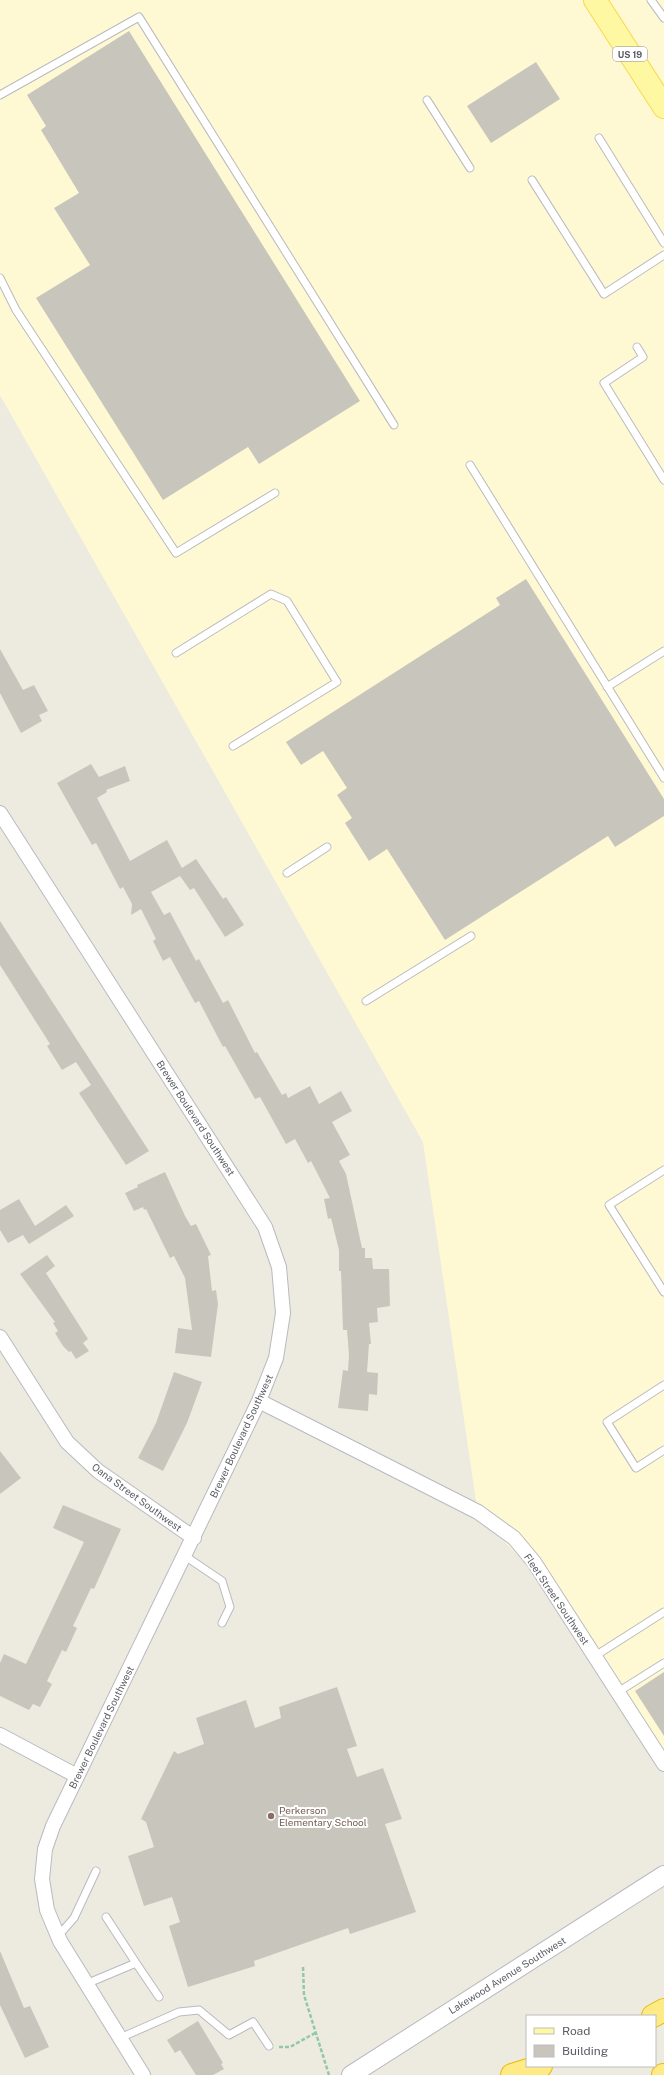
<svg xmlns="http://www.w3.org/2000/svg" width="664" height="2075" font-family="'Public Sans',sans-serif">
<rect width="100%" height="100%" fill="#edebe0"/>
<!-- commercial -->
<path fill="#fff9d3" d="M0,0H664V1761L553,1592L478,1514L423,1142L0,395Z"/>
<!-- building -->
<path fill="#c8c5bd" d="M129,31L360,401L259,464L248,447L163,500L36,298L90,265L54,208L79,193L41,130L46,126L27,95Z
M536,62L560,99L491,143L467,106Z
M526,579L664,799V816L615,847L608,836L445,940L387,849L369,861L345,823L352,818L337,795L347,788L323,751L301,765L286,742L500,605L496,598Z
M0,649L23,690L34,685L48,711L39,715L42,721L21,733L0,693Z
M91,764L99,777L125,766L130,781L106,790L107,792L97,798L130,861L167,840L182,868L196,859L223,899L226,897L244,925L225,937L194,888L190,890L180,876L151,892L164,915L170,912L196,961L199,959L223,1003L228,1000L255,1053L257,1052L282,1095L286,1093L288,1098L310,1086L319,1104L341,1091L352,1111L332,1122L350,1155L339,1161L346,1174L362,1248H365V1258H372L373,1269H389L390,1306L377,1308L378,1322L369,1323L371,1344H369L367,1372L378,1373L377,1395L369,1394L368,1411L338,1408L343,1370L348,1371L349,1355L347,1330H343L341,1271H339V1250L331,1218L328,1219L324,1199L330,1198L311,1161L308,1163L295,1139L286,1144L260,1097L255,1099L225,1046L223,1047L199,1001L195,1003L170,957L163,961L153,941L156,939L141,909L131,915L132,904L123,887L120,889L96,843L92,845L57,783Z
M0,921L149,1151L126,1165L79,1093L91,1085L76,1062L62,1070L47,1046L50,1044L0,965Z
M165,1172L185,1216L191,1226L196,1224L211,1255L208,1256L212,1291L216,1290L218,1304L211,1357L175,1353L178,1328L192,1330L185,1278L174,1256L170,1258L146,1209L144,1210L143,1207L134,1211L125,1193L138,1187L137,1185Z
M19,1199L35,1226L66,1205L74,1216L29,1244L23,1235L8,1243L0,1230V1210Z
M47,1255L55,1266L46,1273L88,1339L83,1343L89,1351L76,1359L71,1351L69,1352L63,1346L55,1333L58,1331L53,1323L55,1322L20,1274Z
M174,1372L202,1382L187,1423L163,1471L138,1458L156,1423Z
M0,1451L21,1478L0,1494Z
M63,1505L121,1529L94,1589L91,1588L73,1626L77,1628L66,1652L62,1650L47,1681L52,1684L40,1707L33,1704L29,1710L0,1696V1663L4,1654L26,1664L84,1542L53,1528Z
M664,1672V1736L635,1691Z
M337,1687L357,1746L347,1749L357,1777L383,1768L402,1819L385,1824L416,1912L350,1934L348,1928L254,1961L255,1966L188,1987L169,1926L180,1922L172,1897L144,1906L128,1856L154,1847L146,1822L141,1819L174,1751L178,1754L204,1744L196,1718L246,1700L255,1728L281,1718L279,1707Z
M0,1951L24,2008L30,2006L49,2047L25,2058L0,2005Z
M198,2021L223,2063L221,2064L224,2069L213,2075H196L180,2050L175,2053L167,2040Z"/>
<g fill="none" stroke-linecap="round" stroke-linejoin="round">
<defs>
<path id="service" d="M651,0L664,18
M0,95L139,17L394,425
M427,100L470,168
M599,138L664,243
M532,180L604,294L664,255
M0,278L16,310L176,553L275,493
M637,347L643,357L604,383L664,480
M470,465L664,778
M176,653L271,594L287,601L337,682L233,746
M607,687L664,651
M287,873L327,847
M366,1001L471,936
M664,1170L609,1205L664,1292
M664,1385L607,1422L636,1468L664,1450
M185,1556L222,1581L230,1607L222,1623
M595,1656L664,1612
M618,1692L664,1663
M58,1936L74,1918L96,1871
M136,1963L159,1997
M86,1984L136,1963L106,1917
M120,2038L179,2012L199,2010L229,2035L253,2022L269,2046"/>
<path id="minor" d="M0,813L265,1227L279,1267L283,1313L276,1358L259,1401L53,1826L45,1849L42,1879L47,1910L60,1941L143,2075
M0,1337L67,1442L98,1471L194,1538
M259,1401L478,1512L514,1538L534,1562L664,1764
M0,1735L77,1776"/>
<path id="tertiary" d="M351,2075L664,1875"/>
<path id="primary" d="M595,0L664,107"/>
<path id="motorway" d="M653,2016L664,2010
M512,2075L541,2066
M663,2075H664"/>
</defs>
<!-- service casing -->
<use href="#service" stroke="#b8bac0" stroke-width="9"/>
<!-- minor casing -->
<use href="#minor" stroke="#b8bac0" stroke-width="16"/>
<!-- tertiary casing -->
<use href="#tertiary" stroke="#b8bac0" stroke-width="20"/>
<!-- primary casing -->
<use href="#primary" stroke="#f8d84e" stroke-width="24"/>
<!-- motorway casing -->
<use href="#motorway" stroke="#edb800" stroke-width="24"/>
<!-- path -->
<path stroke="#93c8a7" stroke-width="2.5" stroke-dasharray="4 2" stroke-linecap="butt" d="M303,1967L304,1995L329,2075
M279,2047H290L315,2033"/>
<!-- service -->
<use href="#service" stroke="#fff" stroke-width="7"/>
<!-- minor -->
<use href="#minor" stroke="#fff" stroke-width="14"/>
<!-- tertiary -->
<use href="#tertiary" stroke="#fff" stroke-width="18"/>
<!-- primary -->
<use href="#primary" stroke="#fff8a3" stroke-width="22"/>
<!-- motorway -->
<use href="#motorway" stroke="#ffeb85" stroke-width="22"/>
</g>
<!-- markers -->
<circle fill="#8d6e63" stroke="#fff" stroke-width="1.5" cx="271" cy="1816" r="4"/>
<g text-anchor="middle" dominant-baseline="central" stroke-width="4" stroke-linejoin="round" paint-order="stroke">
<!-- shield labels -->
<rect fill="#fff" stroke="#8b8d91" stroke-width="1" x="613" y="47" width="34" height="14" rx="3"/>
<g font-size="9" font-weight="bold" fill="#595c62">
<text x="630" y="54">US 19</text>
</g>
<!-- street labels -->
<g font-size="10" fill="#595c62" stroke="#fff">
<text transform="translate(196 1118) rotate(57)">Brewer Boulevard Southwest</text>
<text transform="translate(241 1436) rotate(-65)">Brewer Boulevard Southwest</text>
<text transform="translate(137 1497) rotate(36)">Oana Street Southwest</text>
<text transform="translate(557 1599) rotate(56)">Fleet Street Southwest</text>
<text transform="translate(101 1727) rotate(-64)">Brewer Boulevard Southwest</text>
<text transform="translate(507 1975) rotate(-32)">Lakewood Avenue Southwest</text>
</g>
<!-- education labels -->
<g font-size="10" fill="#785e54" stroke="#fff" text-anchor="start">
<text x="279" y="1810">Perkerson<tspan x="279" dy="12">Elementary School</tspan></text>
</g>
</g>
<!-- legend -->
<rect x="526" y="2015" width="130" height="52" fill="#ffffff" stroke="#bdbec0"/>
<rect x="534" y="2028" width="20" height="6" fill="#fff8a3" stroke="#bdbec0"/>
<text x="562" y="2035" font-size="12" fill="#595c62">Road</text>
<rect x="534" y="2045" width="20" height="12" fill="#c8c5bd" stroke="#bdbec0"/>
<text x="562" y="2055" font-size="12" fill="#595c62">Building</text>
</svg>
